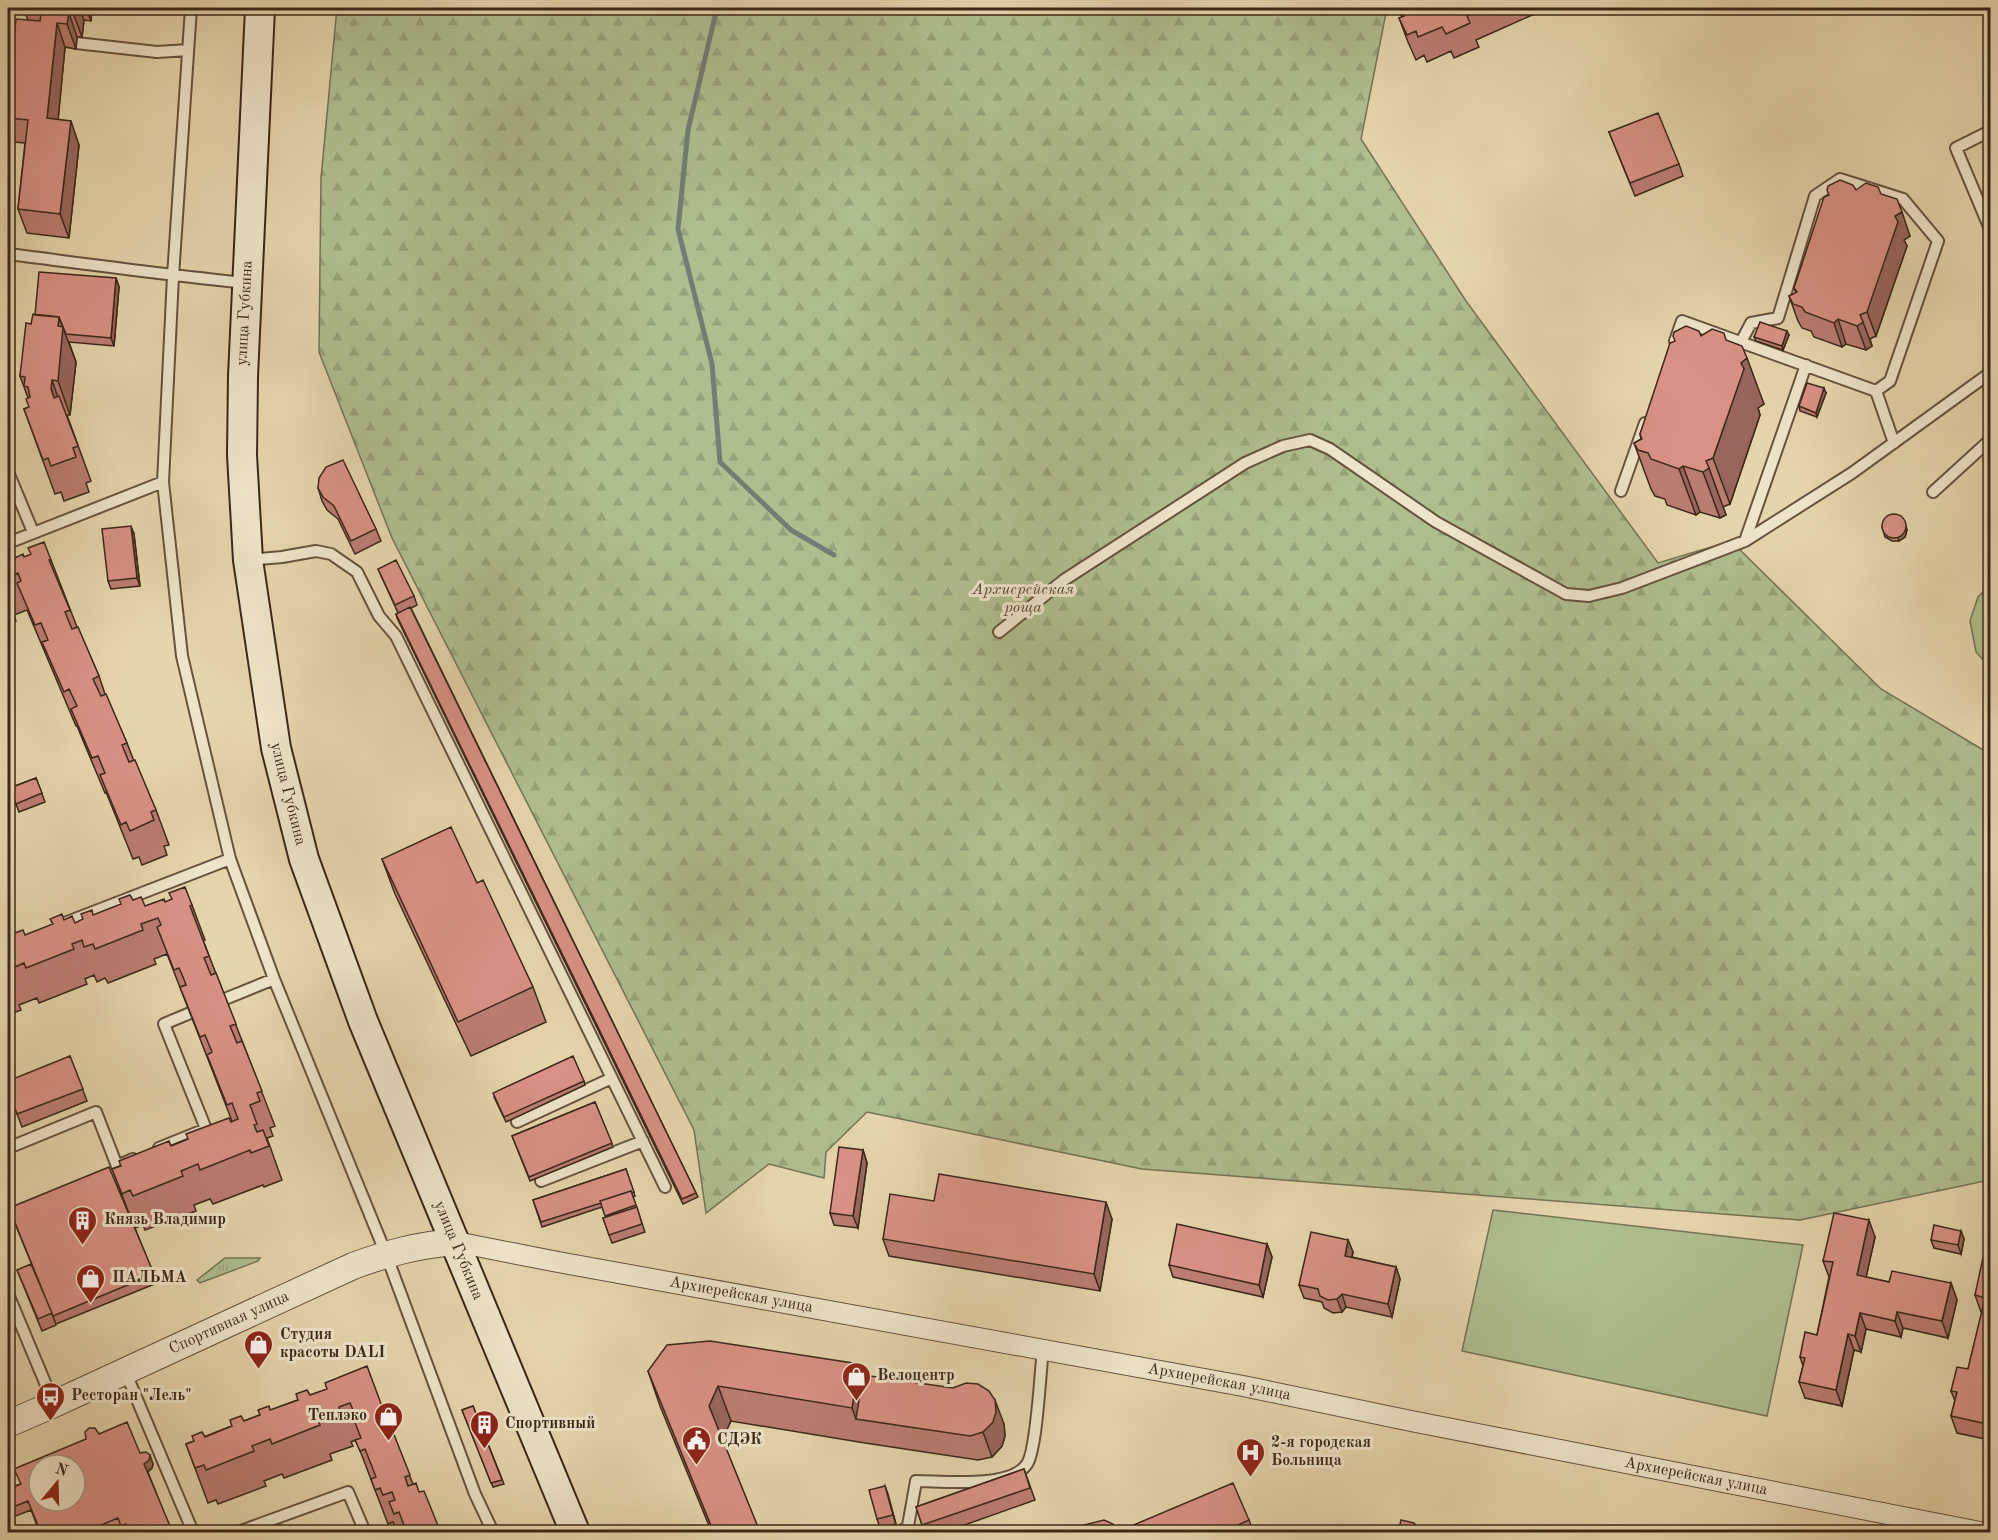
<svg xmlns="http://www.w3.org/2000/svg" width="1998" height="1540" font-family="'Old Standard TT',serif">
<defs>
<pattern id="grass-tufts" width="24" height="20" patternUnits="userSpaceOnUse" patternTransform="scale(1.5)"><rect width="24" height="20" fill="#afbe8e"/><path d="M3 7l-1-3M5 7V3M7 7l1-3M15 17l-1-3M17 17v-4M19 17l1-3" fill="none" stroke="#97a37a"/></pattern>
<pattern id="forest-firs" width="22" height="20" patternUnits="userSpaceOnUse" patternTransform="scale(1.5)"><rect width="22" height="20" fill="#afbe8e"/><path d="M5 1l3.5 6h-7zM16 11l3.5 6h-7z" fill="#97a37a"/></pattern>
</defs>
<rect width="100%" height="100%" fill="#e5d5ac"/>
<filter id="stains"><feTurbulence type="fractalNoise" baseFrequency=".00333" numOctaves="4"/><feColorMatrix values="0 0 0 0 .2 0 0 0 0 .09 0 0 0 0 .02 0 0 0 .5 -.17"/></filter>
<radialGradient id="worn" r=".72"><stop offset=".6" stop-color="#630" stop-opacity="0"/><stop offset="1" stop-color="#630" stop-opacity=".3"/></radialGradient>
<!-- grass -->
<path fill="url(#grass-tufts)" stroke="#757354" stroke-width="1.5" d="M225,1258H260L258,1261L200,1283L197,1280Z"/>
<!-- forest -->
<path fill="url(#forest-firs)" stroke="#757354" stroke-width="1.5" d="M337,8H1387L1361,139L1466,301L1658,563L1731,541L1881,689L1990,754V1180L1800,1220L1142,1169L867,1112L826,1152L824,1178L769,1164L706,1213L694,1130L392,538L319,352L321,178Z"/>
<!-- park -->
<path fill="#afbe8e" stroke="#757354" stroke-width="1.5" d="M1990,585V667L1976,652L1970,621L1978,597Z
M1493,1210L1803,1245L1767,1416L1462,1351Z"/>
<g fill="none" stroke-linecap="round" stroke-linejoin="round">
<!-- stream -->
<path stroke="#737d76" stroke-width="5" d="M717,8L688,130L678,229L712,364L720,462L791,530L834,555"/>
<defs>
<path id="service" d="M191,8L173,276L163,482L182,656L230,859L274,979L386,1254L475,1494L493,1532
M8,37L28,39
M76,43L157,52L188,50
M1990,131L1956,148L1990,229
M8,254C87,264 167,275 246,283
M1675,341L1682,321L1876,391L1894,443
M1741,342L1751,323L1778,318L1815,196L1840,179L1903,199L1938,241L1890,381L1876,391
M8,472L33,532
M1621,491L1645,423
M1933,492L1990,440
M1745,541L1806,365
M8,543L163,482
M248,560L282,557L316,551L331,554L357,572L379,616L396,636L665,1187
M999,632L1064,580L1245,463L1283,446L1310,440L1330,449L1436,522L1566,594L1589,596L1622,588L1745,541L1852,473L1990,373
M62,924L230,859
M220,1001L274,979
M517,1122L612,1078
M8,1148L96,1112L117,1166L133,1159
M159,1148L206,1129L164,1024L195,1011
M541,1181L643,1141
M8,1294L54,1404
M125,1371L193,1532
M8,1522L12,1532
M238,1532L348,1492L365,1532
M900,1532L908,1526L916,1481C943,1481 1010,1489 1027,1464C1037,1449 1040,1372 1043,1350"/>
<g id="minor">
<path id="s1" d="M456,1242L558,1262L1243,1386L1411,1421L1980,1532"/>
</g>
<g id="tertiary">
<path id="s2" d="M8,1424L54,1404L353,1266C388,1253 418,1245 456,1242"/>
</g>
<g id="secondary">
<path id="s3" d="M260,8L243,376L242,455L248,560L276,748L304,859L363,1021L575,1532"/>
</g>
</defs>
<!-- service casing -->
<use href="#service" stroke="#66533e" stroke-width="14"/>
<!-- minor casing -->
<use href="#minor" stroke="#66533e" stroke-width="22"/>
<!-- tertiary casing -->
<use href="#tertiary" stroke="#66533e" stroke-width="28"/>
<!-- secondary casing -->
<use href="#secondary" stroke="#3b2819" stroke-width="32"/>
<!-- service -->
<use href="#service" stroke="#eee4c9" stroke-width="10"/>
<!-- minor -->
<use href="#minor" stroke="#eee4c9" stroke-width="20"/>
<!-- tertiary -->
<use href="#tertiary" stroke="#eee4c9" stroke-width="26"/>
<!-- secondary -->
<use href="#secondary" stroke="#eee4c9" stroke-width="28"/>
</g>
<!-- wall -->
<path fill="#bb7d72" stroke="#3b2819" stroke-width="1.5" d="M23,8H92L91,21L84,20L82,37H77L76,49L65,47L58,119L79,145L69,238L27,233L18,209L25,143L14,142L8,123V99L28,20Z
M1398,8H1548L1476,40L1479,47L1454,58L1451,51L1427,62L1424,55L1416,60L1408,42L1399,18L1402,17Z
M1609,132L1679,164L1683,176L1635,196Z
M1856,190L1881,194L1910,236L1904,240L1907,246L1876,336L1870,339L1872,346L1866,350L1846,344L1842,347L1814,337L1811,331L1802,328L1798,321L1789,296L1796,293L1794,288Z
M116,278L119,287L114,346L69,342L76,362L70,415H67L91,481L86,483L89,492L64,501L61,492L55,494L24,409L29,407L28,398L20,376L31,324Z
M1789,335L1783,350L1756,341L1754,337Z
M1701,336L1726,340L1764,404L1758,408L1760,415L1730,504L1723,507L1726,515L1720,518L1700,512L1696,515L1667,505L1665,499L1655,496L1651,489L1634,443L1641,439L1640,434L1675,341Z
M1826,393L1817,417L1800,411L1799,406Z
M318,488L376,529L381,541L355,554L338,519L327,510L322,501Z
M1903,519L1907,530L1905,537L1899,541H1892L1885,537L1882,526Z
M134,534L140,586L111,589L108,581Z
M24,557L51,560L77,627L99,676L105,694L127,743L134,761L156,810L169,845L164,846L167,855L142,865L139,857L133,859L106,792L105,793L84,743L77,726H76L27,610L14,615L16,621L8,624V561Z
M378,569L414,596L417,605L411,608L698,1197L683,1204L397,618L396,614L398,613Z
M36,778L45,802L19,812L10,788Z
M382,859L477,883L533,987L546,1022L471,1056L395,894Z
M133,900L145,906L165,902L192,905L205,940H203L275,1126L270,1128L273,1136L267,1138L282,1180L264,1187L263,1185L213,1204L210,1199L194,1205L196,1211L145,1230L143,1225L135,1228L157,1283L56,1324L12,1216H130L112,1169L232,1121L167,954L154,959L156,964L108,983L105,978L97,982L94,975L85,979L87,984L39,1003L37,998L19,1005L21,1010L8,1015V942L64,920L75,923Z
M70,1056L87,1101L22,1127L8,1090Z
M584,1081L585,1085L506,1122L494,1097Z
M595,1102L613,1147L530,1181L512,1136Z
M863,1150L867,1163L858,1228L834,1225L830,1213Z
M626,1169L635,1196L633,1197L645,1232L612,1243L603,1218L606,1217L602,1207L542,1227L533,1200Z
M934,1201L1112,1219L1100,1291L889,1256L883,1239Z
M1961,1231L1964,1239L1961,1254L1934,1248L1931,1240Z
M1875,1237L1866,1277L1889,1282L1951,1283L1957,1300L1948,1338L1903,1328L1901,1337L1866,1329L1861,1352L1854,1350L1842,1406L1805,1398L1799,1382L1803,1366L1800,1357L1817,1335L1829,1277L1823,1261Z
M1348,1240L1353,1252L1352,1257L1396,1267L1400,1279L1392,1317L1346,1307L1342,1312L1333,1313L1324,1308L1322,1302L1304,1298L1299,1285Z
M1267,1244L1272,1257L1263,1297L1173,1277L1169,1265Z
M1990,1249V1440L1957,1433L1951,1416L1955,1401L1951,1391L1968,1369L1982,1312H1981L1975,1295Z
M17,1270L52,1313L56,1325L42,1331Z
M648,1371L863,1375L1004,1424L1005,1436L1002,1446L992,1457L978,1460L865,1443L731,1421L722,1439L760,1533H712L660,1406Z
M310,1395L383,1409L413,1484L419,1492L441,1533H400L399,1529L396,1530L393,1522L388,1524L356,1440L351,1442L353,1446L330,1454L332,1460L284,1478L282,1474L264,1481L266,1486L218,1504L216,1500L208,1503L186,1444Z
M473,1406L504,1484L493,1487L462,1410Z
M99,1434L140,1453L153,1464L152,1468L148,1472L172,1533H40L31,1510L8,1519V1489L20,1484Z
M1024,1469L1035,1500L942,1533H925L916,1507Z
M885,1486L896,1524L880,1528L877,1519Z
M1249,1520L1254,1533H1082L1080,1526L1117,1532Z"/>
<!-- shaded-wall -->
<path fill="#98665d" stroke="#3b2819" stroke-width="1.5" d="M74,8H79L84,20L82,37L73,13Z
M86,8H92L91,21Z
M69,13L77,37L76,49L67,24Z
M57,23L65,47L56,142L47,118Z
M71,121L79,145L69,238L60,214Z
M1902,212L1910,236L1904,240L1907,246L1876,336L1867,312L1895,216Z
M116,278L119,287L114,346L111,338Z
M59,317L76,362L70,415L58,381V326Z
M1838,319L1846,344L1842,347L1834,323Z
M1863,322L1872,346L1866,350L1857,326Z
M1787,331L1789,335L1783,350L1782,346Z
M1747,358L1764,404L1758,408L1760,415L1730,504L1713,458L1740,379L1741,363Z
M52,380L64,415L63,424L51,389Z
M1824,388L1826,393L1817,417L1816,413Z
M1683,466L1700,512L1696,515L1679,469Z
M1709,468L1726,515L1720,518L1703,472Z
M131,526L134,534L140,586L137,578Z
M1906,526L1907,530L1905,537L1899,541L1898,537Z
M863,1150L867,1163L858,1228L853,1216Z
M1106,1202L1112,1219L1100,1291L1094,1274Z
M1869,1220L1875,1237L1863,1291L1857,1275Z
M1961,1231L1964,1239L1961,1254L1958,1245Z
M1348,1240L1353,1252L1349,1268L1345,1256Z
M1267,1244L1272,1257L1263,1297L1259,1285Z
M1396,1267L1400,1279L1392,1317L1388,1304Z
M1951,1283L1957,1300L1948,1338L1942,1321Z
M1342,1294L1346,1307L1342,1312L1337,1299Z
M1897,1312L1903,1328L1901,1337L1895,1321Z
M1860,1313L1866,1329L1861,1352L1855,1336Z
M1848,1334L1854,1350L1842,1406L1836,1390Z
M859,1364L871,1399L856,1419L852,1408Z
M718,1386L731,1421L722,1440L709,1406Z
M995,1400L1004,1424L1005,1436L1002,1446L992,1457L983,1432Z
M1990,1408V1435L1987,1424Z
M150,1455L153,1464L152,1468L147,1472L144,1464Z
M885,1486L888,1494L896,1524L893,1515Z"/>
<!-- building -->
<path fill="#d99185" stroke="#3b2819" stroke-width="1.5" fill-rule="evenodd" d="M42,8H74L73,13H69L67,24L57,23L47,118L71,121L60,214L18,209L28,120L8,118V99L16,19L40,21Z
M1400,8H1485L1467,16L1470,23L1446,34L1442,27L1418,37L1416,31L1407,35L1399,18L1404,16Z
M1658,113L1679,164L1630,183L1609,132Z
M1840,180L1853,185L1856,190L1866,183L1878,187L1881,194L1897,199L1902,212L1895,216L1898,222L1867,312L1860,315L1863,322L1857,326L1838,319L1834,323L1805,312L1802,307L1793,304L1789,296L1797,292L1794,288L1824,197L1829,195L1827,190L1828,186Z
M39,272L116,278L111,338L66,334L59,317L35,315Z
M33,314L59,317L58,326L63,327L58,381L52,380L51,389L54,398L59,396L78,446L73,448L76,457L51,466L48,458L43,460L24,409L29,407L26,399L30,397L28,387L24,386L25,377L20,376L26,323L31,324Z
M1760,322L1787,331L1782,346L1754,337Z
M1686,326L1699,331L1701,336L1712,329L1724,333L1726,340L1742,346L1747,358L1741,363L1744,369L1713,458L1706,461L1709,468L1703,472L1683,466L1679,469L1651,459L1648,453L1638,450L1634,443L1642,439L1640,434L1670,343L1675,341L1673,336L1674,332Z
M1807,383L1824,388L1816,413L1799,406Z
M343,460L376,529L351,541L334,506L323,497L318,488L319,478L326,467Z
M1882 526a12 12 0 1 1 24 0a12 12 0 1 1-24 0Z
M131,526L137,578L108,581L102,529Z
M44,542L51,560H49L70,610L65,612L72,629L78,627L99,676L93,679L101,696L106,694L127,743L122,745L129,762L135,760L156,810L151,812L154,820L130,831L126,822L121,825L100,775L105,773L98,756L92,758L71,709L77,706L69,689L64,692L42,642L48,640L41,623L35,625L17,583L21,581L18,573L8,578V561L23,554L24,557L31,554L28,548Z
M396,560L414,596L395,605L378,569Z
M410,607L696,1193L682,1199L396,614Z
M36,778L42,793L16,804L10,788Z
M451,827L477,883L483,880L533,987L458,1022L382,859Z
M185,887L192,905L190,906L209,956L204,958L211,975L216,973L236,1024L230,1026L237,1043L242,1041L262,1091L257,1093L260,1101L250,1105L257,1124L254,1125L257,1132L263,1130L269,1146L251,1153L250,1150L200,1170L198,1164L181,1171L183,1176L133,1196L130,1190L122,1194L112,1169L121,1166L119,1161L169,1141L171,1146L188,1139L186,1134L229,1118L231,1122L238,1119L232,1103L227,1105L207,1055L212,1052L205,1035L200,1037L180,987L186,985L183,977L179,968L174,970L157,927L161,925L158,918L141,924L143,930L95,949L93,944L84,947L82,940L72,944L74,949L26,968L24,963L8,970V942L14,939L12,934L23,930L25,935L53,924L50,919L62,914L64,920L72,916L75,923L83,919L81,914L92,910L93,915L121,904L119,899L130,895L133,900L141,897L145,906L164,899L165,902L172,899L169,893Z
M70,1056L83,1089L17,1114L8,1089V1081Z
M573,1056L584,1081L504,1117L493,1093Z
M595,1102L612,1143L529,1177L512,1136Z
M839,1147L863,1150L853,1216L830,1213Z
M109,1167L154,1274L53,1316L9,1208Z
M626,1169L634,1192L632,1193L631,1191L600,1201L601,1203L541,1222L533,1200Z
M939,1174L1106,1202L1094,1274L883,1239L890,1194L934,1201Z
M631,1191L636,1205L605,1216L600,1201Z
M637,1207L642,1224L609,1235L603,1218Z
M1834,1213L1869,1220L1857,1275L1889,1282L1892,1271L1951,1283L1942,1321L1897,1312L1895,1321L1860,1313L1855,1336L1848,1334L1836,1390L1799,1382L1805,1358L1800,1357L1805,1332L1817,1335L1833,1262L1823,1261Z
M1177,1224L1267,1244L1259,1285L1169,1265Z
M1934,1225L1961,1231L1958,1245L1931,1240Z
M1311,1232L1348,1240L1345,1256L1396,1267L1388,1304L1342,1294L1337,1299L1328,1300L1320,1296L1318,1289L1299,1285Z
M1985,1248L1990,1249V1408L1987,1424L1951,1416L1957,1392L1951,1391L1957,1367L1968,1369L1985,1298L1975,1295Z
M31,1264L52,1313L38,1319L17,1270Z
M710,1341L859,1364L852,1408L718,1386L709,1406L760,1532L759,1533H714L648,1371L667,1345Z
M367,1366L383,1409L378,1411L385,1429L391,1427L410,1475L405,1477L408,1486L416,1483L419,1492L424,1491L441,1533H407L399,1512L394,1514L389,1502L395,1500L392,1492L383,1495L380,1488L375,1490L371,1479L376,1477L365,1449L360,1451L355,1440L361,1438L354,1420L357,1419L350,1403L339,1407L340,1411L318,1420L320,1425L272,1444L270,1439L252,1446L254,1451L206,1470L204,1465L195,1468L186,1444L194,1441L192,1436L202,1432L205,1437L232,1426L230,1420L241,1416L244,1421L260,1415L258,1410L269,1406L270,1410L298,1400L296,1394L307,1390L310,1395L327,1389L325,1383Z
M863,1375L953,1388L966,1383L978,1384L989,1391L995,1400L996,1412L993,1422L983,1432L970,1436L856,1419Z
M473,1406L502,1480L491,1483L462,1410Z
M127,1422L140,1453L146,1452L150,1455L149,1460L144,1464L170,1526L153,1533H130L126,1524L121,1526L118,1518L94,1528L95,1533H41L28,1501L8,1509V1489L21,1484L14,1469L86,1439L85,1432L89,1428H95L99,1434ZM39,1465H75V1501H39Z
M1024,1469L1030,1488L922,1525L916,1507Z
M1233,1483L1249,1520L1220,1533H1083L1080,1526L1104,1520L1113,1524L1117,1532Z
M885,1486L893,1515L877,1519L869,1490Z
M118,1518L121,1526L126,1524L130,1533H96L94,1528Z
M1401,1520L1414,1523L1417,1527L1428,1530V1533H1394L1395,1528L1399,1529Z"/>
<!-- icons -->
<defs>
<symbol id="building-pin" viewBox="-11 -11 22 30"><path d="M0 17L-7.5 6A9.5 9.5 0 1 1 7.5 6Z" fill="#8f2418" stroke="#eee4c9"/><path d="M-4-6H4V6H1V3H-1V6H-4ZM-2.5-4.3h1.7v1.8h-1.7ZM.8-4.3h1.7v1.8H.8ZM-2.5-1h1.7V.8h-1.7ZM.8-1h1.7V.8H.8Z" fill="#fff"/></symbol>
<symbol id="shop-pin" viewBox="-11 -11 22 30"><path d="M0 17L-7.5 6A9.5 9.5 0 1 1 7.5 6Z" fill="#8f2418" stroke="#eee4c9"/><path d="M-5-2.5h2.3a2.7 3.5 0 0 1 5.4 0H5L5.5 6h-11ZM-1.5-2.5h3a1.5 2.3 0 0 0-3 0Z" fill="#fff"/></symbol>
<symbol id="bus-pin" viewBox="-11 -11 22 30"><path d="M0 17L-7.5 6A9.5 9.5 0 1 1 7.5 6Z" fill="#8f2418" stroke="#eee4c9"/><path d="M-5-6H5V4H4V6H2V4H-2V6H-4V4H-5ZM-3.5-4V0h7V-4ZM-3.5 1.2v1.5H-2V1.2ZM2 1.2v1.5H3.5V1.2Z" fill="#fff"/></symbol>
<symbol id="civic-pin" viewBox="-11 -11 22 30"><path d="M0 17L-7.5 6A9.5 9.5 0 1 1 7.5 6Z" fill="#8f2418" stroke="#eee4c9"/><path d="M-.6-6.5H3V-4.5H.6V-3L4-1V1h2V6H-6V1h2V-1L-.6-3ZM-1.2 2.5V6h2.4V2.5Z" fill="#fff"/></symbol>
<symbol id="hospital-pin" viewBox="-11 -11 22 30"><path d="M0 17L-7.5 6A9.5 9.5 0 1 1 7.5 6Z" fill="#8f2418" stroke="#eee4c9"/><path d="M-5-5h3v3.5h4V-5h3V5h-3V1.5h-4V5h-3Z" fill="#fff"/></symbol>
</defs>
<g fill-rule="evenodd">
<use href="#building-pin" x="66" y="1204" width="33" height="45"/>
<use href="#shop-pin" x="74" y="1262" width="33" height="45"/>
<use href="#shop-pin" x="242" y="1328" width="33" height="45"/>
<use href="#shop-pin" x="840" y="1360" width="33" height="45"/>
<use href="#bus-pin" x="34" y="1380" width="33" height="45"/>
<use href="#shop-pin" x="372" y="1400" width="33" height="45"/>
<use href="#building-pin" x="468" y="1408" width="33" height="45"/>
<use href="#civic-pin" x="680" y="1424" width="33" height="45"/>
<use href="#hospital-pin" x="1234" y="1436" width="33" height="45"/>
</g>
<g text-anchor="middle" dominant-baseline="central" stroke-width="6" stroke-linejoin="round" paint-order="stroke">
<!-- street labels -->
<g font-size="16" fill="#3b2819" stroke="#eee4c9">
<text transform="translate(245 313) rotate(-87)">улица Губкина</text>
<text stroke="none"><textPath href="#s3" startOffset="790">улица Губкина</textPath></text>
<text stroke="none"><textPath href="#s3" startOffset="1278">улица Губкина</textPath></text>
<text stroke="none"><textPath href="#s1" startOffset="290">Архиерейская улица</textPath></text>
<text stroke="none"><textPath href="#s2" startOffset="243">Спортивная улица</textPath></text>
<text stroke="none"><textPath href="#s1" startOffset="776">Архиерейская улица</textPath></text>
<text stroke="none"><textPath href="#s1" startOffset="1262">Архиерейская улица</textPath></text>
</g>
<!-- park labels -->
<g font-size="16" font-style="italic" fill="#524630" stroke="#eee4c9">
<text x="1023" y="590">Архиерейская<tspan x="1023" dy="18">роща</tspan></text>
</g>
<!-- poi labels -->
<g font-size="16" font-weight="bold" fill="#3b2819" stroke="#eee4c9" text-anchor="start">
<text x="104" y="1220">Князь Владимир</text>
<text x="112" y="1278">ПАЛЬМА</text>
<text x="280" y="1335">Студия<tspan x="280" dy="18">красоты DALI</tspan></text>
<text x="877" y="1376">Велоцентр</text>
<text x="71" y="1396">Ресторан "Лель"</text>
<text x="367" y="1416" text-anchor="end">Теплэко</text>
<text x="505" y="1424">Спортивный</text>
<text x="717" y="1440">СДЭК</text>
<text x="1271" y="1443">2-я городская<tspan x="1271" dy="18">Больница</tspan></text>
</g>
</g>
<!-- margin -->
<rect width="1998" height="1540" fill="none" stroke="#e5d5ac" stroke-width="30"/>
<rect x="9" y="9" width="1980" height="1522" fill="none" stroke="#3b2819" stroke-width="3"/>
<rect x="15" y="15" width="1968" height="1510" fill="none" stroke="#3b2819" stroke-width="1.5"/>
<!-- north arrow -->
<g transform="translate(57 1483) rotate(19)"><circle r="28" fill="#eee4c9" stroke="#a69983" stroke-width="1.5"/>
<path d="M0-4.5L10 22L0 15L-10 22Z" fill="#8f2418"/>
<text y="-9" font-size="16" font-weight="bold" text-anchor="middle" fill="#3b2819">N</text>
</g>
<rect width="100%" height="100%" filter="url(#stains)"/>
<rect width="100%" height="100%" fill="url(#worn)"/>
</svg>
